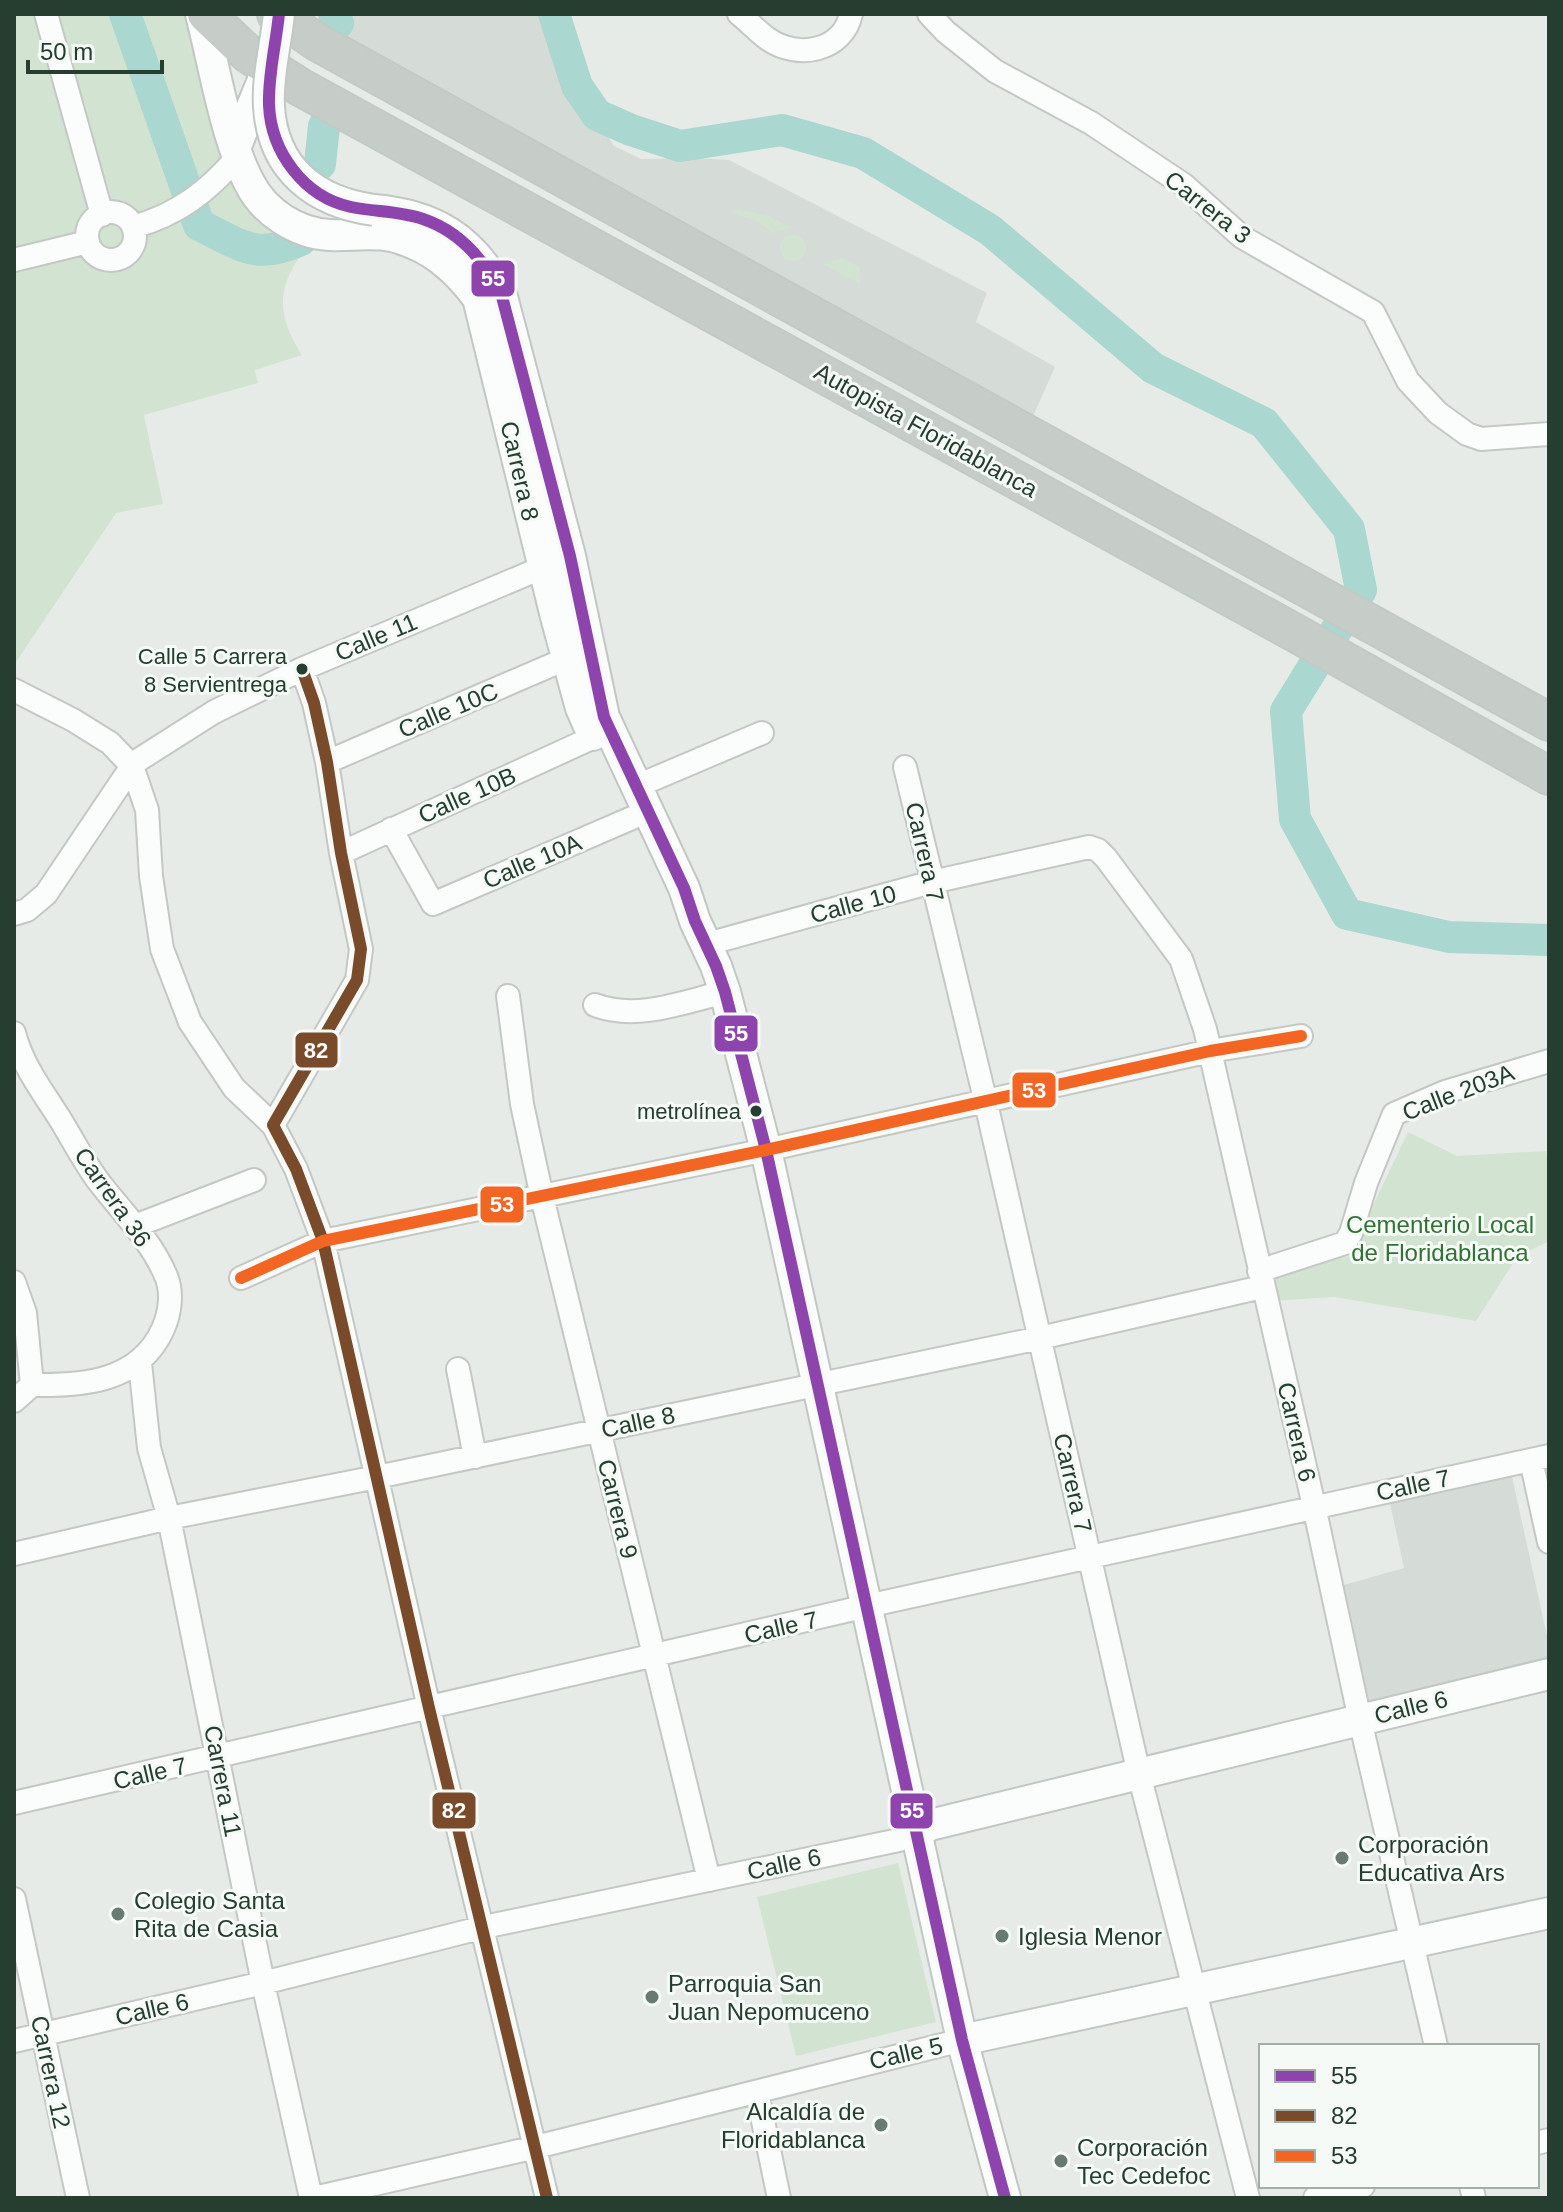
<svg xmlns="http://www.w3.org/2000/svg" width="1563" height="2212" font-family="Arial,sans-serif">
<rect width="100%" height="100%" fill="#e7ebe8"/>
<!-- built -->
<path fill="#d5dcd7" d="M334,14H553L577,86L614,146L641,159L694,158L729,160L987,293L976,322L1055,367L1030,423L335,41L338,23Z
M1511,1472L1549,1645V1669L1365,1709L1340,1586L1404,1568L1389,1499Z"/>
<!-- green -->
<path fill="#d2e3d1" d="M14,14H182L191,26L238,192L251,214L276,230L309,244C277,285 274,311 302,355L255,370L258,383L144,415L163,504L116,513L16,662Z
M738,209L768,216L792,228L772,233L759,222L731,212Z
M780 248a13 13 0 1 1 26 0a13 13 0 1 1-26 0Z
M843,258L860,268V284L823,264Z
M1408,1132L1457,1156L1546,1151L1549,1172V1241L1517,1257L1476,1321L1334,1297L1271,1301L1265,1276L1349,1256Z
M898,1863L936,2022L796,2056L757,1897Z"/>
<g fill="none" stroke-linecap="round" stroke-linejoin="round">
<!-- river -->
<path stroke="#aad7cf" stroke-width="32" d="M125,14L199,225C242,245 255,261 301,240
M334,14L338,23
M554,14L577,86L597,115L631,130L680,146L782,130L863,153L990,230L1153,368L1264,423L1349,529L1361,590L1286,711L1295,819L1347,914L1449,937L1549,940
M320,164L324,126"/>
<defs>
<path id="minor" d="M46,14L102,215
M739,14C749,22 758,32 768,39C798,60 843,51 851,14
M929,14L946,32L995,71L1091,123L1184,185L1242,237L1373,312L1408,381L1438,413L1467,434L1481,439L1549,434
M87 236a24 24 0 1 1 48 0a24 24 0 1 1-48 0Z
M133,227C177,215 209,191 238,156
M14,260L88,242
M302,669L314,703L327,762L341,853L361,949L357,980L273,1125L296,1169L323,1241L429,1708L547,2198
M14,690L73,720L110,743L132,766L147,810L151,876L162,949L190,1022L234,1088L273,1125
M327,762L568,658
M905,767L986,1103L1139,1774L1248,2198
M637,786L762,733
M391,829L433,904L632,818
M341,853L594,737
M14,914L27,910L46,894L132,766L140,759L214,712L302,669L558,561
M707,944L932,882L1089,847L1098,850L1106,858L1181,959L1205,1029L1314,1506L1360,1720L1436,2046
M508,996L522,1104L542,1197L709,1880
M595,1005C637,1021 683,1002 725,992
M14,1033C22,1065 43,1092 60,1119C73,1140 84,1162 99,1182C122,1212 151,1240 166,1276C173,1293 170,1313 163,1329C139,1382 83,1386 32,1385L14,1401
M135,1226L254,1180
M1259,1271L1345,1243L1351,1233L1366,1183L1394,1114L1445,1092L1549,1061
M241,1278L323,1241L766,1150L1210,1051L1301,1036
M14,1282L25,1313L32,1385
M140,1363L149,1448L169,1518L263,1983L311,2198
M458,1369L475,1457
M1531,1460L1549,1542
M14,1554L169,1518L377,1477L1040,1338L1262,1287
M14,1803L867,1606L1549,1456
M14,1899L78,2198
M14,2041L263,1983L484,1927L899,1840L916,1832
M757,2092L779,2198
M1537,2143L1549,2140
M1471,2186L1474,2198
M314,2198L536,2147L962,2040
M1315,2198L1363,2186"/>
<path id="secondary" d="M201,14C214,65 226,140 250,184C265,213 297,233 329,235C349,236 371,232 391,236C429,245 455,267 478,298L556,617L581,708L593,735
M235,148L268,68
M374,210C434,215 473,239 501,293L570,556L604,717L684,888L695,921L716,966L725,992L766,1150L962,2040L1005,2198
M916,1832L930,1825L1549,1674
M962,2040L1549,1913"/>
<path id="trunk" d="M206,14L248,54L300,87L1297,634L1549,776
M276,14L317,42L1549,722"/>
</defs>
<!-- minor casing -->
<use href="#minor" stroke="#c4c8c5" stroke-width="26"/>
<!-- secondary casing -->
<use href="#secondary" stroke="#c1c7c3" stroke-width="34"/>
<!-- trunk casing -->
<use href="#trunk" stroke="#c2cac5" stroke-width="40"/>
<!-- minor -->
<use href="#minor" stroke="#fbfcfc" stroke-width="22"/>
<!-- secondary -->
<use href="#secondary" stroke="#fbfcfc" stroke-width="30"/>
<!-- trunk -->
<use href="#trunk" stroke="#c6ccc8" stroke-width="36"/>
<defs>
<path id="secondary-bridge" d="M279,14C276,44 267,77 269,107C273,170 316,202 374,210"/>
</defs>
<!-- secondary-bridge casing -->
<use href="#secondary-bridge" stroke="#c1c7c3" stroke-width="34" stroke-linecap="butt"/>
<!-- secondary-bridge -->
<use href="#secondary-bridge" stroke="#fbfcfc" stroke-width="30"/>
<defs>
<path id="bus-1" d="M279,14C276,44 268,75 269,105C271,152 304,197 351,207C375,212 400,211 423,219C459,231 484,260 501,293L570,556L604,717L684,888L695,921L716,966L725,992L766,1150L962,2040L1005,2198"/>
<path id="bus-2" d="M302,669L314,703L327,762L341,853L361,949L357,980L273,1125L296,1169L323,1241L429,1708L547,2198"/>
<path id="bus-3" d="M241,1278L323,1241L766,1150L1210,1051L1301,1036"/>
</defs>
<!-- bus-1 casing -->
<use href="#bus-1" stroke="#f5faf6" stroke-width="18"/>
<!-- bus-2 casing -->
<use href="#bus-2" stroke="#f5faf6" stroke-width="18"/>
<!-- bus-3 casing -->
<use href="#bus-3" stroke="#f5faf6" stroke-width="18"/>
<!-- bus-1 -->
<use href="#bus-1" stroke="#8e44ad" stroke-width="12"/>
<!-- bus-2 -->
<use href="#bus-2" stroke="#7a4b2a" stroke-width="12"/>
<!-- bus-3 -->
<use href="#bus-3" stroke="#f26522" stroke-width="12"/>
</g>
<!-- markers -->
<g fill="#253e2f" stroke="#f5faf6" stroke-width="3">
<circle cx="302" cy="669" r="7"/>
<circle cx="756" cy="1111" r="7"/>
</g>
<g fill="#697b70" stroke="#f5faf6" stroke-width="3">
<circle cx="1342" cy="1858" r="8"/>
<circle cx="118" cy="1914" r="8"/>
<circle cx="1002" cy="1936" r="8"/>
<circle cx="652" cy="1997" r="8"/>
<circle cx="881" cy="2125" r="8"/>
<circle cx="1061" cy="2161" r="8"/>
</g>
<g text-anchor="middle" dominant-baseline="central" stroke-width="6" stroke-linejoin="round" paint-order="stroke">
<!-- bus labels -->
<g font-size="22" fill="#253e2f" stroke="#f5faf6" text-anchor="end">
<text x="287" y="656">Calle 5 Carrera<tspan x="287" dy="28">8 Servientrega</tspan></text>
<text x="741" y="1111">metrolínea</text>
</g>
<!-- street labels -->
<g font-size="24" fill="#253e2f" stroke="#f5faf6">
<text transform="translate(1208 207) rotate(38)">Carrera 3</text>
<text transform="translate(926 430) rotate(29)">Autopista Floridablanca</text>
<text transform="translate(520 471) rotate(77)">Carrera 8</text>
<text transform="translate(376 637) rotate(-23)">Calle 11</text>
<text transform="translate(448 710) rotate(-23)">Calle 10C</text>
<text transform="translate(467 795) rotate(-24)">Calle 10B</text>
<text transform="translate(925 852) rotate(77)">Carrera 7</text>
<text transform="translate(532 861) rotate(-23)">Calle 10A</text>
<text transform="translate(853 904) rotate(-15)">Calle 10</text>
<text transform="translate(1458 1092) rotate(-21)">Calle 203A</text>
<text transform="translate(113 1197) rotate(55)">Carrera 36</text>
<text transform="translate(638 1422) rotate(-12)">Calle 8</text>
<text transform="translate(1297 1432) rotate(77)">Carrera 6</text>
<text transform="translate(1073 1483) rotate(77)">Carrera 7</text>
<text transform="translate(1413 1485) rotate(-12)">Calle 7</text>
<text transform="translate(618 1509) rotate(76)">Carrera 9</text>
<text transform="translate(781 1627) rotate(-13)">Calle 7</text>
<text transform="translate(1411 1707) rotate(-14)">Calle 6</text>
<text transform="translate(150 1773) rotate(-13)">Calle 7</text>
<text transform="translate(223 1781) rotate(79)">Carrera 11</text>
<text transform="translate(784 1864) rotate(-12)">Calle 6</text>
<text transform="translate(152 2009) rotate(-13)">Calle 6</text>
<text transform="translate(906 2053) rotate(-13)">Calle 5</text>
<text transform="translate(51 2072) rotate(78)">Carrera 12</text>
</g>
<!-- park labels -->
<g font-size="24" fill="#317334" stroke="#f5faf6">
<text x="1440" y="1224">Cementerio Local<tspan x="1440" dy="28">de Floridablanca</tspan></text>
</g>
<!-- poi labels -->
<g font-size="24" fill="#253e2f" stroke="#f5faf6" text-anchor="start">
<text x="1358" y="1844">Corporación<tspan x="1358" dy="28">Educativa Ars</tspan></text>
<text x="134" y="1900">Colegio Santa<tspan x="134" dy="28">Rita de Casia</tspan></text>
<text x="1018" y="1936">Iglesia Menor</text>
<text x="668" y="1983">Parroquia San<tspan x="668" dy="28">Juan Nepomuceno</tspan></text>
<text x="865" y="2111" text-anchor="end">Alcaldía de<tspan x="865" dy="28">Floridablanca</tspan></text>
<text x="1077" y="2147">Corporación<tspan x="1077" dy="28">Tec Cedefoc</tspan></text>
</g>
</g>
<g stroke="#f5faf6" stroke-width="3">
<rect x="470" y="259" width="46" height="39" rx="8" fill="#8e44ad"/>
<rect x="713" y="1014" width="46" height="39" rx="8" fill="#8e44ad"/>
<rect x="294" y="1031" width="45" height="38" rx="8" fill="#7a4b2a"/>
<rect x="1011" y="1071" width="46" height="38" rx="8" fill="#f26522"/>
<rect x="479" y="1185" width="46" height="39" rx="8" fill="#f26522"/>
<rect x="431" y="1791" width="46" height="39" rx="8" fill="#7a4b2a"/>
<rect x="889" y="1792" width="45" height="38" rx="8" fill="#8e44ad"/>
</g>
<g font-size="22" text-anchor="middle" font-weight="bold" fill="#fff">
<text x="493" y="286">55</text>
<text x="736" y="1041">55</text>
<text x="316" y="1058">82</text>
<text x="1034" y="1098">53</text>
<text x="502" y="1212">53</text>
<text x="454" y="1818">82</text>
<text x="912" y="1818">55</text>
</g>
<!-- border -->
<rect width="1563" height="2212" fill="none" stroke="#253e2f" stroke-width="32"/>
<!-- legend -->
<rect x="1259" y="2044" width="280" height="144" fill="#f5faf6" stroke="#a2afa6" stroke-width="2"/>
<rect x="1275" y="2070" width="40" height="12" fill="#8e44ad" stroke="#a2afa6" stroke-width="2"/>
<text x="1331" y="2084" font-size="24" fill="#253e2f">55</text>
<rect x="1275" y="2110" width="40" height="12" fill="#7a4b2a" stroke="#a2afa6" stroke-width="2"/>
<text x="1331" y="2124" font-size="24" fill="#253e2f">82</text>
<rect x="1275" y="2150" width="40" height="12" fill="#f26522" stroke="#a2afa6" stroke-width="2"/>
<text x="1331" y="2164" font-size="24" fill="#253e2f">53</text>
<!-- scale -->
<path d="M28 60v12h134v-12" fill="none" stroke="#253e2f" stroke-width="4"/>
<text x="40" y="60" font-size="24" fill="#253e2f" stroke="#f5faf6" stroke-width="6" paint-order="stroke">50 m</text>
</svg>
